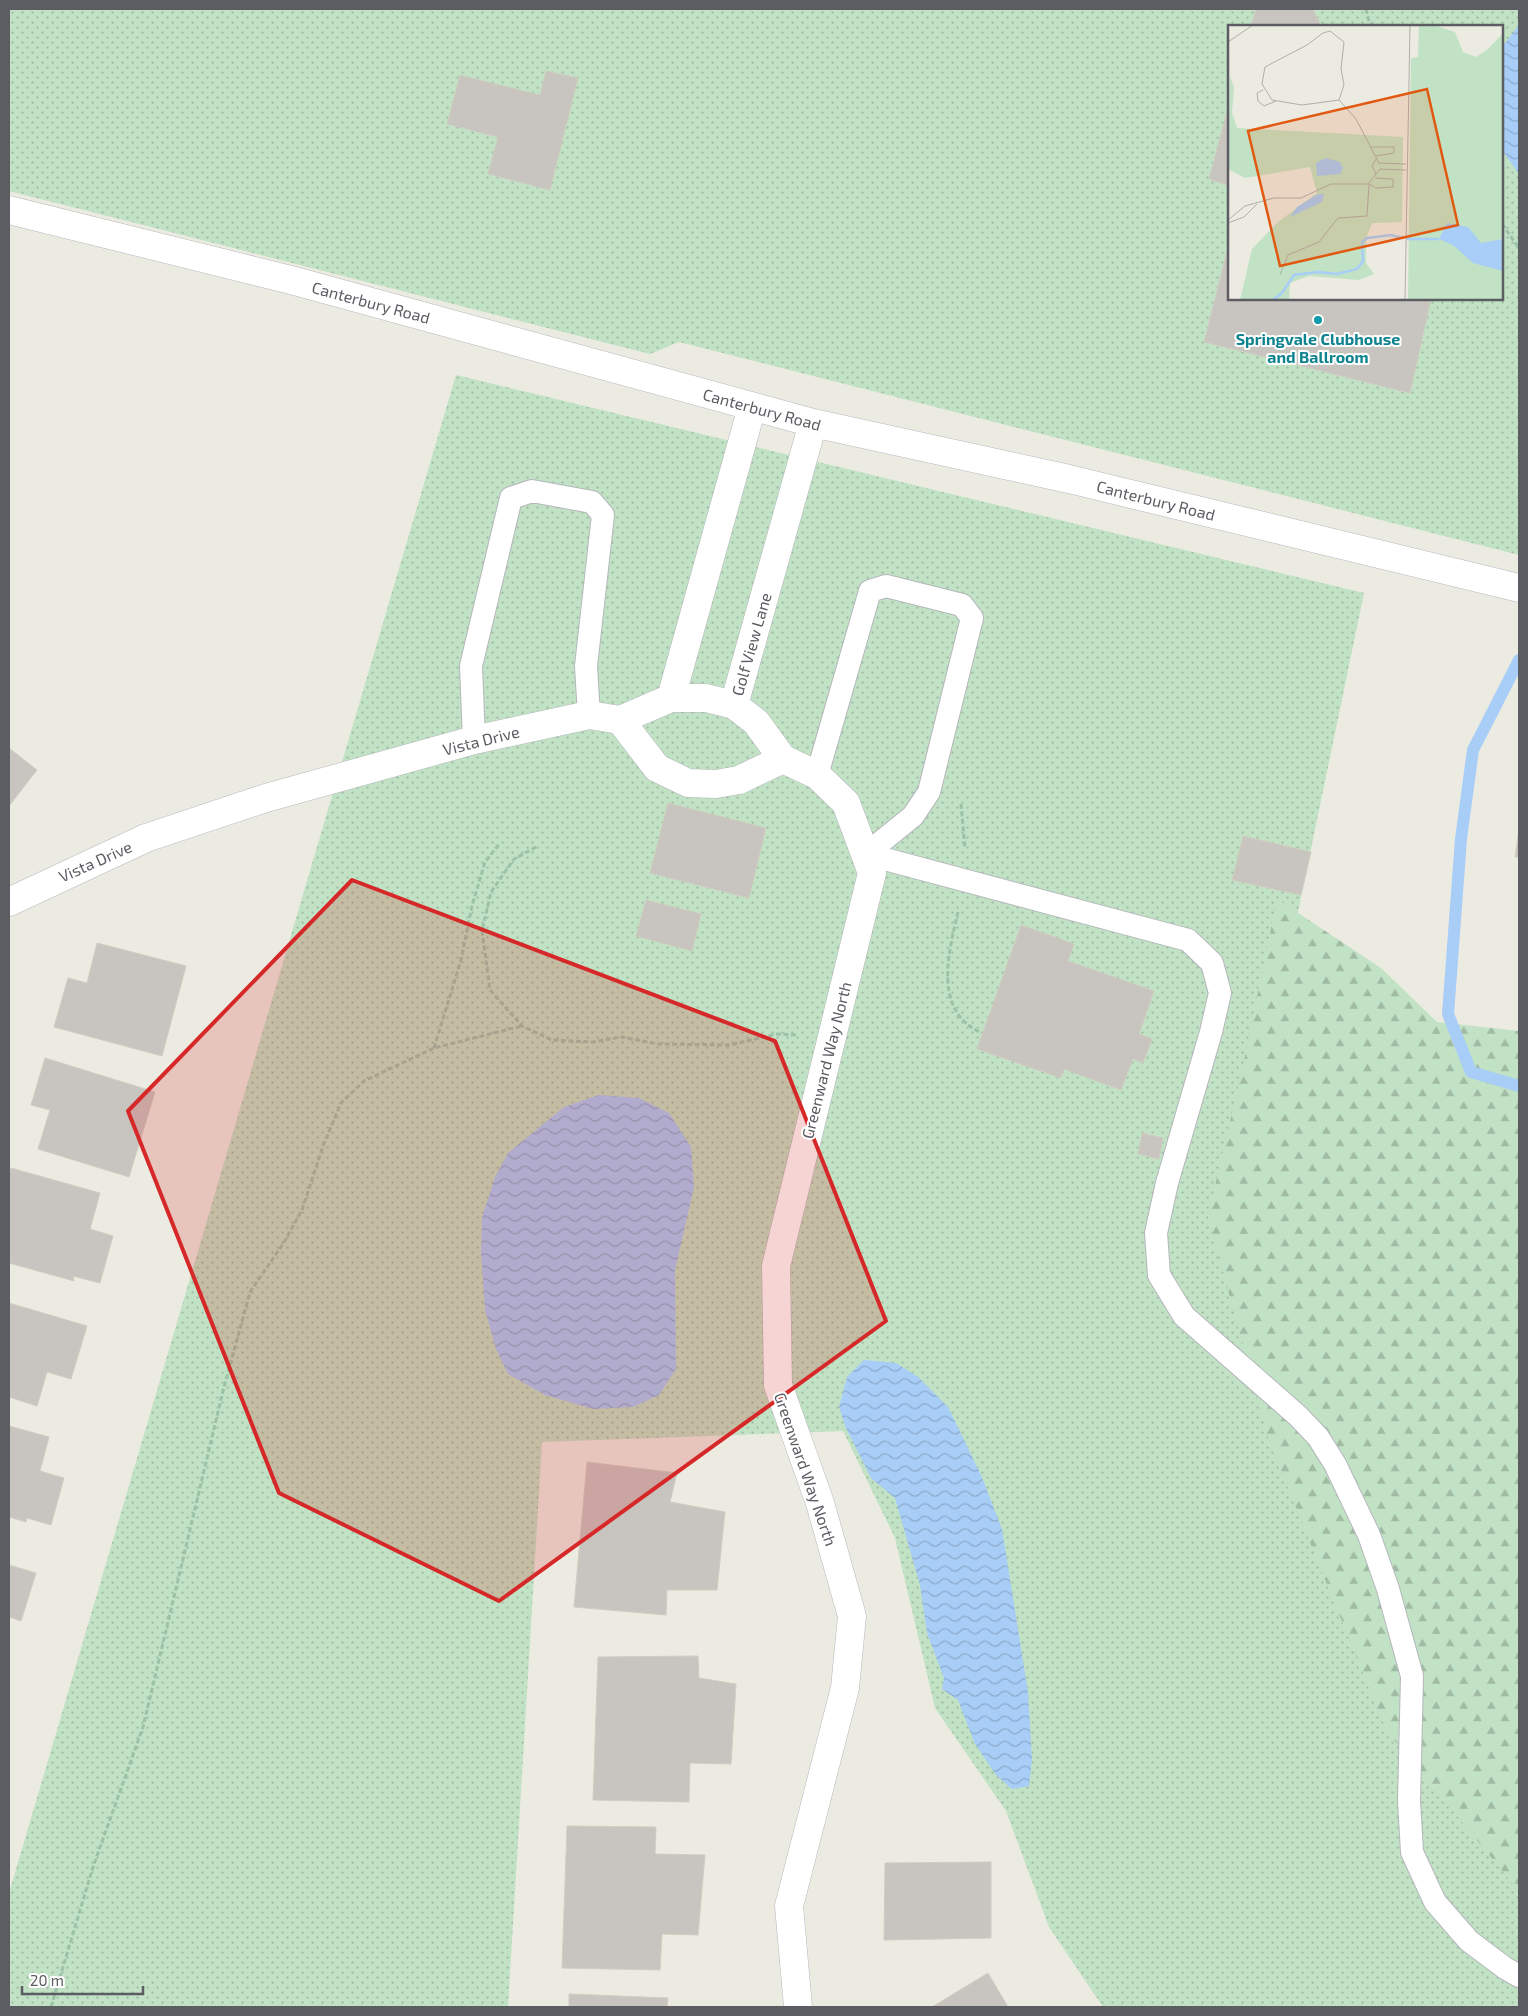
<svg xmlns="http://www.w3.org/2000/svg" width="1528" height="2016" font-family="'Exo 2',sans-serif">
<defs>
<pattern id="grass-dots" width="8" height="8" patternUnits="userSpaceOnUse" patternTransform="scale(1.25)"><rect width="8" height="8" fill="#c1e2c4"/><path d="M2 2h.1M6 6h.1" fill="none" stroke="#a0baa3" stroke-width="1.8" stroke-linecap="round"/></pattern>
<pattern id="forest-firs" width="22" height="20" patternUnits="userSpaceOnUse" patternTransform="scale(1.25)"><rect width="22" height="20" fill="#c1e2c4"/><path d="M5 1l3.5 6h-7zM16 11l3.5 6h-7z" fill="#a0baa3"/></pattern>
<pattern id="water-waves" width="16" height="10" patternUnits="userSpaceOnUse" patternTransform="scale(1.25)"><rect width="16" height="10" fill="#a8cdf7"/><path d="M0 5q4-4 8 0t8 0" fill="none" stroke="#8caacb"/></pattern>
</defs>
<rect width="100%" height="100%" fill="#ecebe2"/>
<!-- grass -->
<path fill="url(#grass-dots)" fill-rule="evenodd" d="M9,9H1519V555L679,342L650,354L9,191ZM1229,26H1502V299H1229Z
M456,375L1364,593L1240,1192L1519,1764V2007H1103L1049,1927L1006,1811L935,1708L895,1538L843,1431L542,1442L508,2007H9V1893Z"/>
<!-- forest -->
<path fill="url(#forest-firs)" d="M1277,899L1381,968L1437,1022L1519,1031V1891L1386,1730L1269,1441L1208,1216L1244,1061Z"/>
<!-- water -->
<path fill="url(#water-waves)" d="M1519,25V174L1502,150V47Z
M599,1095L639,1098L669,1113L691,1147L694,1187L675,1270L676,1369L659,1395L633,1407L593,1409L545,1395L508,1374L496,1349L485,1310L481,1253L482,1217L495,1177L508,1153L564,1107Z
M864,1360L896,1363L918,1377L948,1407L981,1475L1002,1529L1028,1692L1032,1760L1029,1786L1012,1789L996,1775L975,1744L958,1700L942,1689L944,1678L927,1633L920,1585L895,1498L871,1478L846,1428L839,1407L847,1377Z"/>
<g fill="none" stroke-linecap="round" stroke-linejoin="round">
<!-- stream -->
<path stroke="#a8cdf7" stroke-width="12" d="M1519,660L1473,750L1461,839L1448,1014L1471,1072L1519,1086"/>
</g>
<!-- building -->
<path fill="#c8c5c0" stroke="#d0cdc1" d="M1256,9H1313L1321,26H1251Z
M546,71L578,78L550,190L488,174L498,137L447,124L460,75L540,95Z
M1229,104V186L1209,179Z
M1229,243V299H1431L1410,393L1204,342Z
M9,748L37,770L9,806Z
M668,803L766,828L749,898L650,873Z
M1519,829V857H1515Z
M1243,836L1311,852L1301,895L1232,880Z
M646,900L701,914L692,951L636,936Z
M1021,925L1074,944L1068,961L1154,991L1139,1034L1152,1039L1143,1063L1133,1059L1121,1090L1064,1069L1061,1078L977,1049Z
M97,943L186,966L162,1056L54,1027L68,978L87,983Z
M45,1058L155,1092L129,1177L38,1149L50,1110L31,1105Z
M1142,1133L1163,1138L1159,1159L1138,1154Z
M11,1168L100,1193L90,1229L113,1236L100,1283L73,1276L74,1281L9,1263V1176Z
M9,1303L87,1326L71,1379L47,1372L37,1406L9,1397Z
M9,1426L49,1437L40,1471L64,1478L51,1525L27,1518L26,1522L9,1517Z
M587,1462L677,1473L670,1502L725,1512L717,1590H667L666,1615L574,1607Z
M9,1565L36,1573L21,1621L9,1617Z
M698,1656L699,1678L736,1684L731,1764L690,1763L689,1802L593,1800L598,1657Z
M567,1826L656,1827L655,1854L705,1855L698,1935L662,1934L660,1970L562,1968Z
M991,1862V1938L884,1940L885,1863Z
M988,1973L1008,2007H932Z
M569,1994L668,1998L667,2007H569Z"/>
<g fill="none" stroke-linecap="round" stroke-linejoin="round">
<defs>
<path id="service" d="M474,740L471,666L511,498L532,491L592,502L603,515L586,666L589,715
M817,775L870,591L886,586L962,605L972,618L929,792L913,816L866,854
M866,854L1188,940L1212,963L1220,993L1211,1032L1167,1183L1156,1233L1159,1275L1184,1316L1298,1416L1318,1437L1335,1464L1369,1535L1388,1589L1412,1676L1409,1801L1412,1852L1435,1902L1469,1941L1505,1968L1519,1976"/>
<path id="minor" d="M9,210L291,280L813,423L1069,479L1519,588
M671,698L752,407
M734,705L813,423
M620,720L657,768L688,783L716,784L739,780L783,759
M9,902L146,838L266,798L474,740L589,715L620,720L671,698H706L734,705L756,722L783,759L817,775L846,803L872,873L776,1266L778,1385L820,1503L852,1616L845,1688L789,1906L798,2007"/>
</defs>
<!-- service casing -->
<use href="#service" stroke="#b5b7bc" stroke-width="24"/>
<!-- minor casing -->
<use href="#minor" stroke="#b5b7bc" stroke-width="29"/>
<!-- path -->
<path stroke="#9bc2a9" stroke-width="3" stroke-dasharray="5 2.5" stroke-linecap="butt" d="M1366,9L1369,21L1372,26
M1502,224L1519,248
M961,804L965,848
M536,847L514,859L491,892L482,931L490,990L522,1026L552,1040L593,1042L621,1037L658,1044L730,1045L776,1034L797,1035
M958,912C948,954 933,1012 982,1033
M434,1048L461,960L472,906L485,862L500,843
M51,2007L93,1867L143,1727L223,1391L250,1292L283,1244L302,1210L323,1146L341,1103L364,1081L434,1048L522,1026"/>
<!-- service -->
<use href="#service" stroke="#fff" stroke-width="22"/>
<!-- minor -->
<use href="#minor" stroke="#fff" stroke-width="28"/>
</g>
<!-- marked area -->
<path fill="#d62828" fill-opacity="0.2" stroke="#d62828" stroke-width="4" stroke-linejoin="round" d="M352,880L775,1041L886,1321L499,1601L279,1493L128,1111Z"/>
<!-- markers -->
<circle fill="#0f9aa8" stroke="#fff" stroke-width="2" cx="1318" cy="320" r="5"/>
<g text-anchor="middle" dominant-baseline="central" stroke-width="4" stroke-linejoin="round" paint-order="stroke">
<!-- street labels -->
<g font-size="16" fill="#5b5d62" stroke="#fff">
<text transform="translate(371 302) rotate(15)">Canterbury Road</text>
<text transform="translate(762 409) rotate(15)">Canterbury Road</text>
<text transform="translate(1156 500) rotate(14)">Canterbury Road</text>
<text transform="translate(751 644) rotate(-74)">Golf View Lane</text>
<text transform="translate(481 740) rotate(-14)">Vista Drive</text>
<text transform="translate(95 861) rotate(-24)">Vista Drive</text>
<text transform="translate(826 1060) rotate(-76)">Greenward Way North</text>
<text transform="translate(806 1469) rotate(71)">Greenward Way North</text>
</g>
<!-- culture labels -->
<g font-size="16" font-weight="bold" fill="#0d838f" stroke="#fff">
<text x="1318" y="338">Springvale Clubhouse<tspan x="1318" dy="18">and Ballroom</tspan></text>
</g>
</g>
<!-- overview -->
<g transform="translate(1228 25)">
<rect width="275" height="275" fill="#ecebe2"/>
<path d="M191,0H206L227,7L235,27L248,32L260,24L275,8V275H180L183,33L190,32ZM2,51L6,62L4,88L9,103L175,112L174,197L119,199L63,240L61,275H12L24,224L50,197L89,168L82,142L17,153L0,144Z" fill="#c1e2c4"/>
<path d="M232,40L275,50V57L260,64L238,47L231,74ZM243,193L248,196L251,209L273,207L275,214L253,218L238,199V195ZM116,196H145L138,213V238L146,249L131,255L81,251L62,258L61,239L74,223Z" fill="#c1e2c4"/>
<path d="M254,246L264,251L275,268V275H266L258,261L245,253L243,249Z" fill="#c1e2c4"/>
<path d="M98,133L112,137L115,143L112,149L89,151L88,138ZM90,169H96L94,177L62,192L69,182ZM219,198L240,202L253,218L275,214V246L245,238L225,220L211,214Z" fill="#a8cdf7"/>
<path fill="none" stroke="#a8cdf7" stroke-width="2.5" d="M179,214H211M45,275L54,268L66,250L90,247L109,249L129,244L135,236L134,217L139,213L163,210L175,213"/>
<path fill="none" stroke="#aeaeab" stroke-width="1" d="M102,6L116,17L113,44L116,60L111,75L74,80L44,75L34,59L37,42L79,20L95,8ZM0,17L25,0M35,65L29,68L30,76L36,81L48,76M111,75L128,94L151,138M143,122H166V128L148,131M151,138L178,139M152,144L178,145M148,149L144,141L148,134M141,159L148,163L165,162V154L147,153M0,195L17,181L46,173H73L103,159H140L152,144M0,198L16,192L29,179M52,250L60,230L91,217L110,193L139,191L141,159M177,275L182,0"/>
<path fill="#e15910" fill-opacity="0.15" stroke="#e15910" stroke-width="2.5" d="M199,64L230,200L52,241L20,106Z"/>
<rect width="275" height="275" fill="none" stroke="#5b5d62" stroke-width="2.5"/>
</g>
<!-- border -->
<rect width="1528" height="2016" fill="none" stroke="#5b5d62" stroke-width="20"/>
<!-- scale -->
<path d="M22 1986v8h121v-8" fill="none" stroke="#5b5d62" stroke-width="2.5"/>
<text x="30" y="1986" font-size="15" fill="#5b5d62" stroke="#ffffff" stroke-width="4" paint-order="stroke">20 m</text>
</svg>
